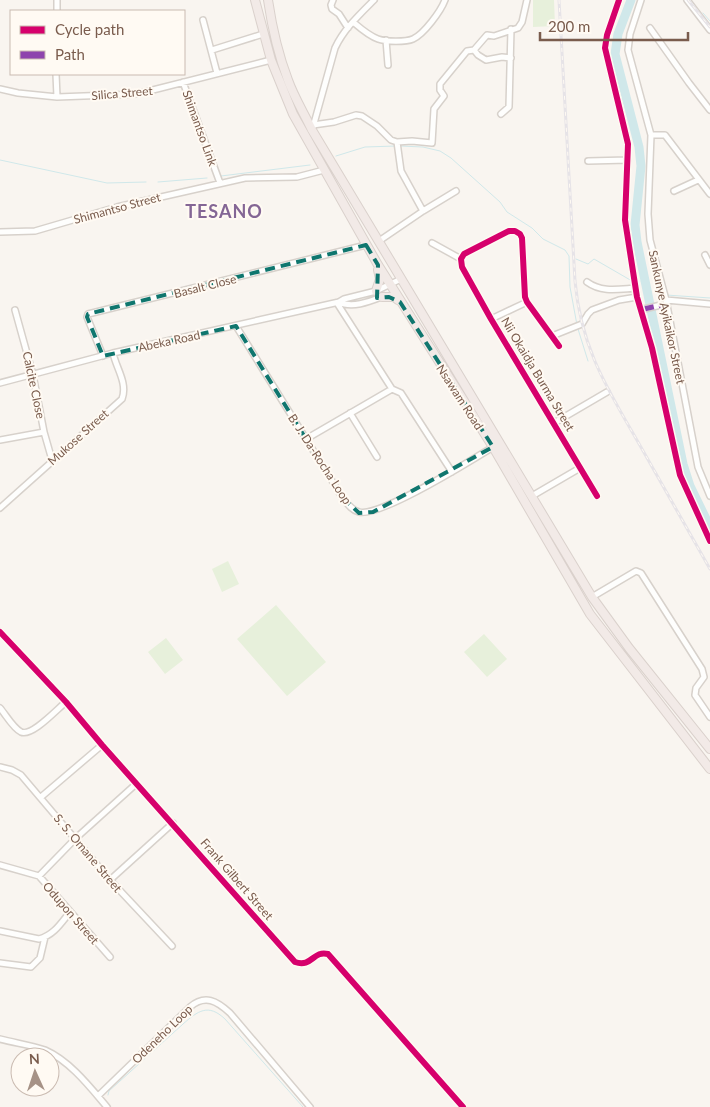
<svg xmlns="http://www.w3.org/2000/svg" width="710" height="1107" font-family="Lato,sans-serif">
<rect width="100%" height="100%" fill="#f9f5f0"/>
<!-- green -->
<path fill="#e7f0db" d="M533,0H554L555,26L533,27Z
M228,561L239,584L222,592L212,569Z
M276,605L326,662L287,696L237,639Z
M484,634L507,659L487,677L464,652Z
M166,638L183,660L165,674L148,652Z"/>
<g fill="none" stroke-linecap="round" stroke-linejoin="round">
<!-- stream -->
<path stroke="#d0e8ea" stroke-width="1" d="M703,13L710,21
M668,48L672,54
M690,80L710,105
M672,139L680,150
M400,146L423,147L440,151L451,158L500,202L507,212L532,228L543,239L565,250L569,256L570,287L577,325
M336,156L365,147L396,146
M0,160L107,183L146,182
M221,176L310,165
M158,182L207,178
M576,259L588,264L594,259L632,281
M641,281H646
M666,295L710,298
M578,329L588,361
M108,1095L109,1091L183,1024C198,1011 208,1003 225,1019L303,1107"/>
<!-- river -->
<path stroke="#d0e8ea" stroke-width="9" d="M631,0L618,34L615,54L639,147L641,166L635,225L637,242L683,464L690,486L710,527"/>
<defs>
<path id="minor" d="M333,0L331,5L332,9L339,14L348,28
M619,0L607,35L605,48L628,144L625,220L637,297L652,348L680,475L710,541
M641,0L630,34L628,50L651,135L648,214L650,240L666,300L698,467L710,496
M687,0L710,30
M57,11V0
M203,20L217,73
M353,22C360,28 369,36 378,39C386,42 406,42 413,39C424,34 441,11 445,0
M650,28L689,83L710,110
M386,40L388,65
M212,50L263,34
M474,50L478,55L486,60L502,57L511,58
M56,74L57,97
M183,82L220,183
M0,89L18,93L57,97L137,94L271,60
M501,114L509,107L511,29
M313,125L334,122L356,115L362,116L377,126L391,140L397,142L412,141L432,143L434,109L444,96L440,90V84L467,51L474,50L487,35L494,36L518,28L522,22L527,0
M313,127L335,48C344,29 359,15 374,0
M651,135H665L710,194
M397,142L401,171L423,211
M588,161L628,160
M674,191L698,180
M0,232L35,231L117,207L245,178L297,177L324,170
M379,241L423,211L456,191
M432,243L461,259
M705,255L710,265
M587,282C602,293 619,289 636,288
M666,300L710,304
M339,302C352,309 371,301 384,296
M337,303L392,389L401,393L452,472
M644,309L661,305
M15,310L33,375L44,432L52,460
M491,319L527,302
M236,326L342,497C347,503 351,510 359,512C378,518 472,460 493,447
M552,336L582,324L588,314L592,310L619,300L637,297
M559,346L527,302L525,297L522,238L520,234L515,231H509L464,254L461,259L462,267L491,319L597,496
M103,356L87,317L88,314L366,245
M0,383L113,353L339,302L344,299L376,291L401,279
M350,413L377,457
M554,423L607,392
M306,439L392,389
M0,440L44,432
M532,496L580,468
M0,508L122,399C128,383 116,368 113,353
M592,597L636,571L641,573L702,669L704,677L696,688L695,695L710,717
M0,632L66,702L102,745L295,962C312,968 313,950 328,954L463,1107
M0,708C6,715 13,728 21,732C32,737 57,709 66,702
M0,767L12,770L21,775L110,880L172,946
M41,797L102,745
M0,865L39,876L110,957
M39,876L76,838L136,784
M110,880L173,823
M0,931L39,939C54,935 61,923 70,912
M0,963L31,967L40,958L45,937
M0,1039C15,1043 31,1045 45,1050C70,1061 90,1087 107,1107
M98,1096L190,1007C205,994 217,1001 230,1013L310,1107"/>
<path id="highway" d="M255,0L271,60L293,114L378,265L493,447L590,614L710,769
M268,0C272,27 278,54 288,80C294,97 304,113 312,130L592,597L629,648L710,749
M376,291L380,279L378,270
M382,297H394L398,300"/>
</defs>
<!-- minor casing -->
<use href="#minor" stroke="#d7d1cb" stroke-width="8"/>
<!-- highway casing -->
<use href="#highway" stroke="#dad1cc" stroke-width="10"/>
<!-- minor -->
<use href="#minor" stroke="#fefefd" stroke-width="5"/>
<!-- highway -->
<use href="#highway" stroke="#f2eae7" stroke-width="8"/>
<defs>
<path id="rail" d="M559,0L575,281C581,350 609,391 642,449C665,489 687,529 710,569
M688,0L710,27"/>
</defs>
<!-- rail casing -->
<use href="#rail" stroke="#e6e3e7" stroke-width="3"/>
<!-- rail -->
<use href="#rail" stroke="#fffaf3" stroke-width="1" stroke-dasharray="4" stroke-linecap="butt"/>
<!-- quiet -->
<path stroke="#8e44ad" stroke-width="5" stroke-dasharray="10 5" stroke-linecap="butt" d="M644,309L661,305"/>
<defs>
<path id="cycleway" d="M619,0L607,35L605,48L628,144L625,220L637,297L652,348L680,475L710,541
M559,346L527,302L525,297L522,238L520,234L515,231H509L464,254L461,259L462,267L491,319L597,496
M0,632L66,702L102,745L295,962C312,968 313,950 328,954L463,1107"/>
</defs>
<!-- cycleway casing -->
<use href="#cycleway" stroke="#fffaf3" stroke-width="9"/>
<!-- cycleway -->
<use href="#cycleway" stroke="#d6006c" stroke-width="6"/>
</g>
<!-- marked area -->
<path fill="none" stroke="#0f766e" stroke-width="4" stroke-dasharray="10 6" stroke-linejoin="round" d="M366,245L378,265L377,298L389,297L400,302L493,447L373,512L359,513L342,497L236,326L103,356L87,317L88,314Z"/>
<g text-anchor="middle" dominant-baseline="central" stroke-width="4" stroke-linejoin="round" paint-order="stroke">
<!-- street labels -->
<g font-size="12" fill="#7a5c4d" stroke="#fffaf3">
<text transform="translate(122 93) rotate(-5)">Silica Street</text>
<text transform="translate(200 128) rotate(70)">Shimantso Link</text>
<text transform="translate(117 208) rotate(-15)">Shimantso Street</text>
<text transform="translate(205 286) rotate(-14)">Basalt Close</text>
<text transform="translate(667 317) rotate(78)">Sankunye Ayikaikor Street</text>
<text transform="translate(169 341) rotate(-12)">Abeka Road</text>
<text transform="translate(538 374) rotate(59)">Nii Okaidja Burma Street</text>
<text transform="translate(34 385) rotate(78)">Calcite Close</text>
<text transform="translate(460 397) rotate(57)">Nsawam Road</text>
<text transform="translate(78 437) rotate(-42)">Mukose Street</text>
<text transform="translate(320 459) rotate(57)">B. J. Da-Rocha Loop</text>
<text transform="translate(88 853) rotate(50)">S. S. Omane Street</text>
<text transform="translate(237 879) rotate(49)">Frank Gilbert Street</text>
<text transform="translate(71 913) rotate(49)">Odupon Street</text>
<text transform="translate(162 1034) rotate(-44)">Odeneho Loop</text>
</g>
<!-- district labels -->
<g font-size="18" font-weight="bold" letter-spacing="1" fill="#846695" stroke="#fffaf3">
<text x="224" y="211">TESANO</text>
</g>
</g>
<!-- legend -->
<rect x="10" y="10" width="175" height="65" fill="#fffaf3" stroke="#cabbb1"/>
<rect x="20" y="26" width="25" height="8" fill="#d6006c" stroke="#cabbb1"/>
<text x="55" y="35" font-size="15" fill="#7a5c4d">Cycle path</text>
<rect x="20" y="51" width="25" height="8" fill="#8e44ad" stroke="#cabbb1"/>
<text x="55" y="60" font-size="15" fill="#7a5c4d">Path</text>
<!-- north arrow -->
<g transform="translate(35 1072) rotate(357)"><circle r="24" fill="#fffaf3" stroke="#cabbb1"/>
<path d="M0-4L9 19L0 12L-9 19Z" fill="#a69286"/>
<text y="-8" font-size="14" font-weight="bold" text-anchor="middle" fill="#7a5c4d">N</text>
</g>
<!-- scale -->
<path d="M540 32v8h148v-8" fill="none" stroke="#7a5c4d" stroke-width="2.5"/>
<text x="548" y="32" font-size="15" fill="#7a5c4d" stroke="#fffaf3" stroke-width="4" paint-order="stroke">200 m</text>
</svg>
